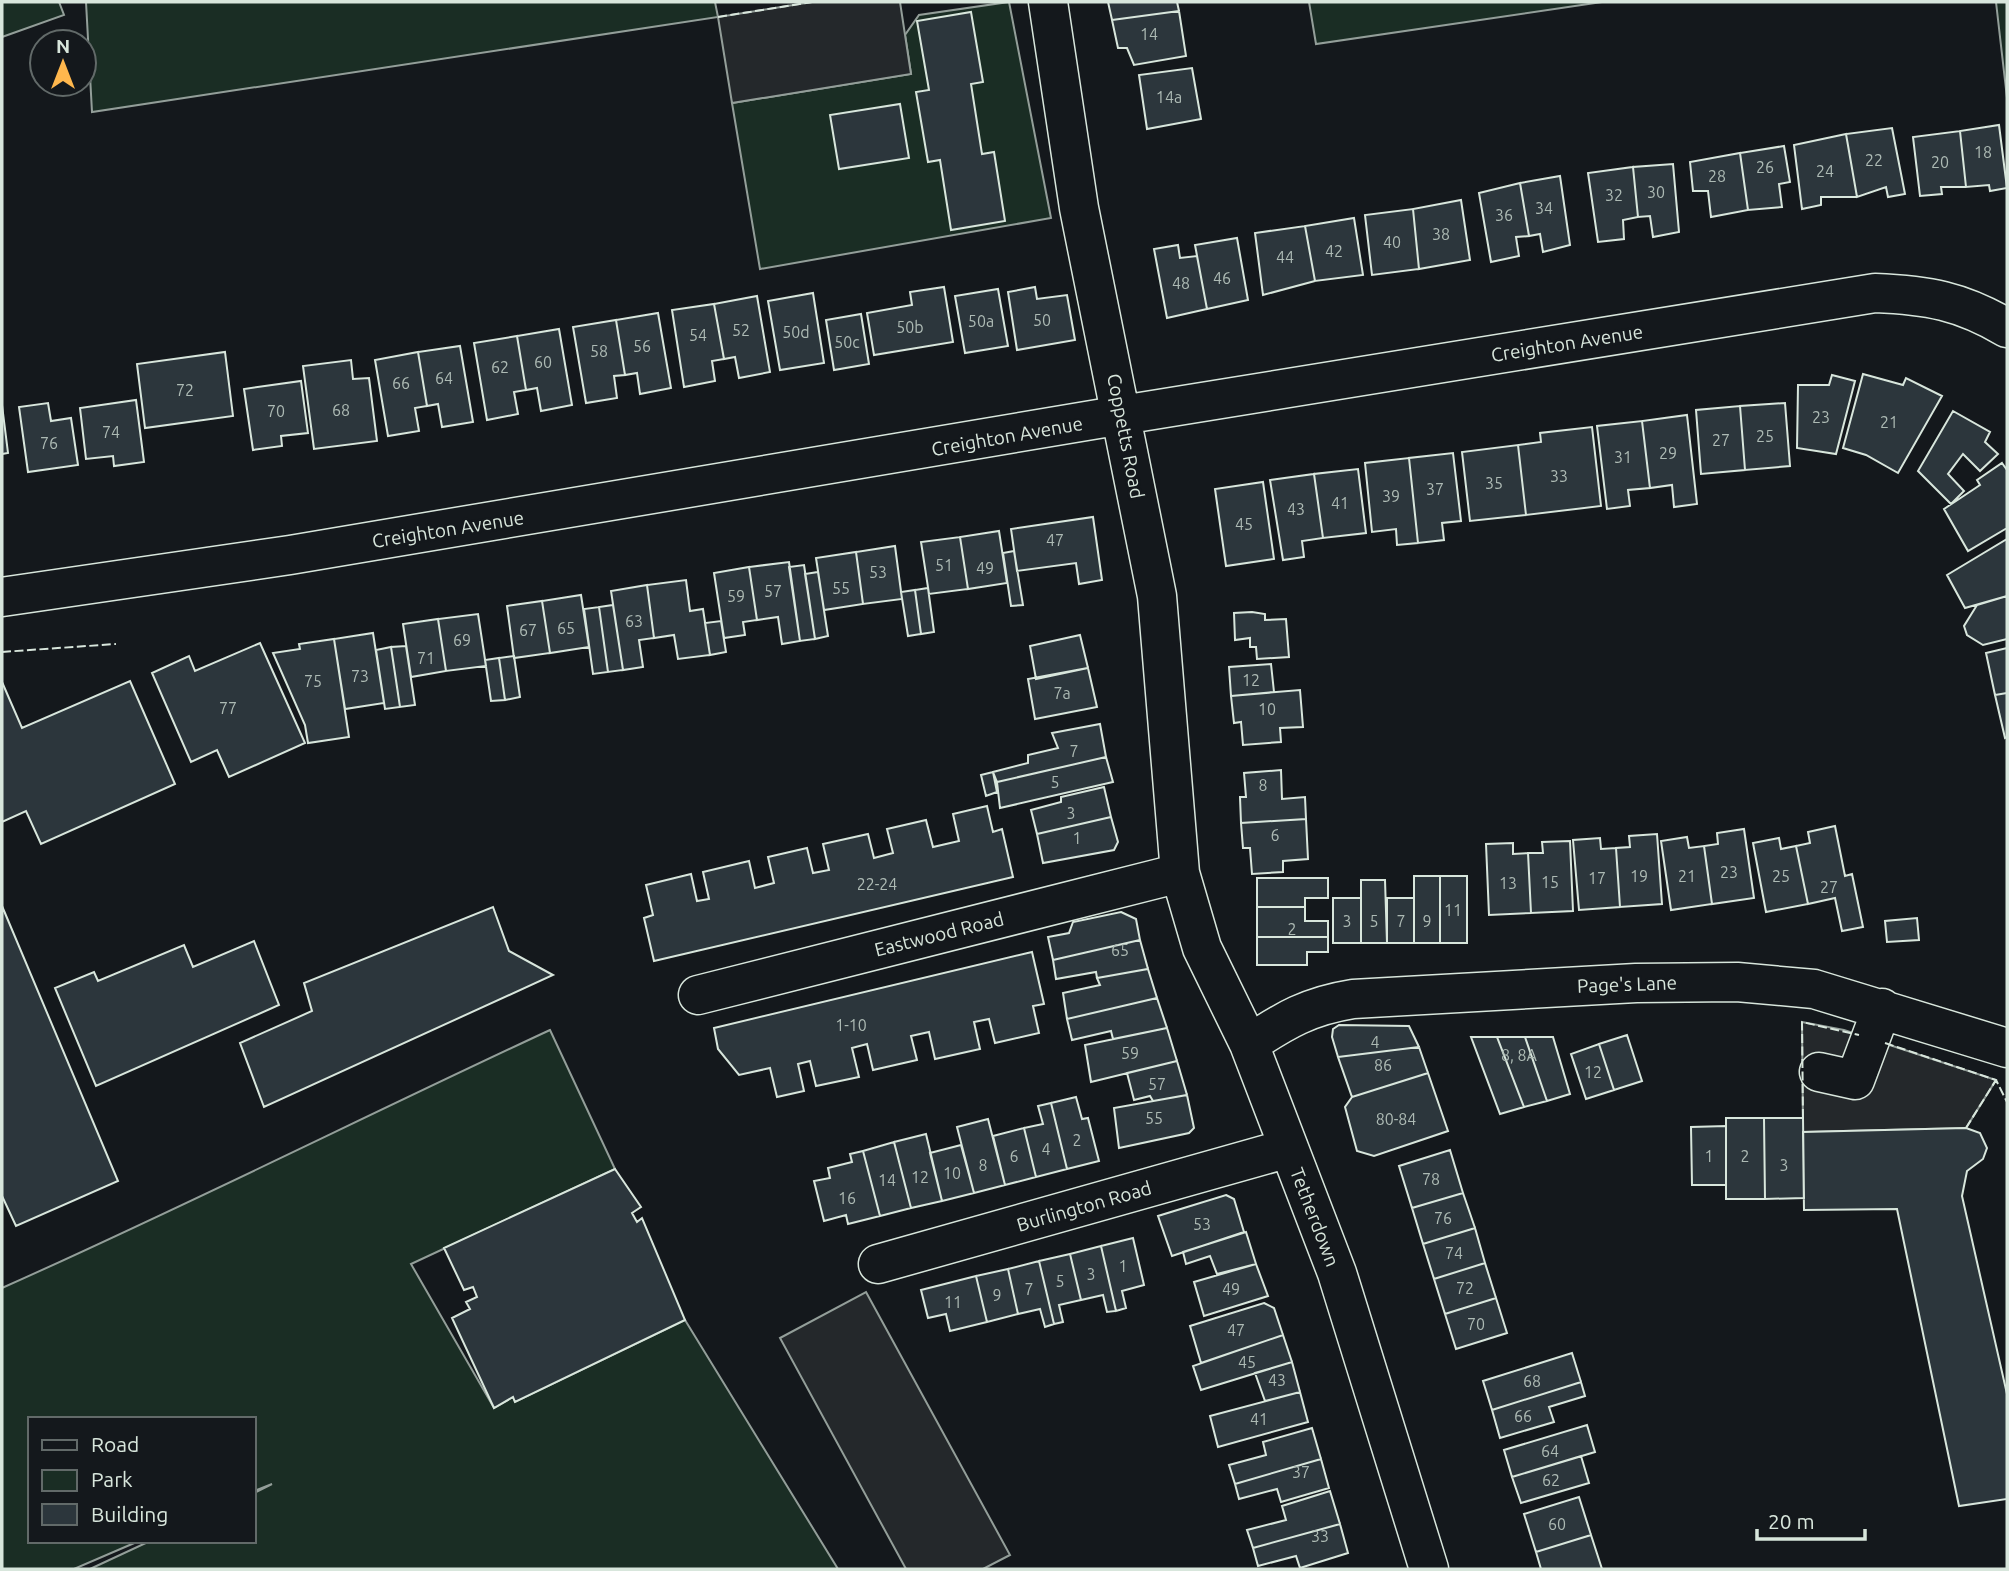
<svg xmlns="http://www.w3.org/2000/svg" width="2009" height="1571" font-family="Ubuntu,sans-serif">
<rect width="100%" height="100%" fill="#14181c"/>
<!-- green -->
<path fill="#1a2d24" stroke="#939e99" stroke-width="2" d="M2,2H59L64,15L2,37Z
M86,2H715L718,17L92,112Z
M1009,2L1051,218L760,269L732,103L911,74L905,35L919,15Z
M1309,2H1602L1316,44Z
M1996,2H2007V98Z
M550,1030L615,1169L411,1264L494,1408L513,1397L515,1402L685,1320L838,1569H90L150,1541H254V1493L272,1484L254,1491V1419H30V1541H139L74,1569H2V1288C186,1206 367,1115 550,1030Z"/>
<!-- parking -->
<path fill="#24282b" stroke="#939e99" stroke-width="2" d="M812,2H900L911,74L732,103L718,17Z
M1802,1022L1844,1030L1996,1080L1966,1128L1803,1132Z
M866,1292L1010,1555L983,1569H906L780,1338Z"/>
<!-- building -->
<path fill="#2c363c" stroke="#d8e6dc" stroke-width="2" d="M1108,2H1177L1179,11L1112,20Z
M1179,11L1186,56L1134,65L1127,48H1118L1112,20Z
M971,12L983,82L971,84L982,154L994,152L1005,221L951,230L940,160L928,162L916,92L929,90L917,21Z
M1192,68L1201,119L1147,129L1139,75Z
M900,104L909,158L839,169L830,115Z
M1999,125L2007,188L1990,191L1989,185L1966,187L1960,131Z
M1892,128L1905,194L1888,197L1886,187L1857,197L1846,134Z
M1960,131L1966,187H1941L1942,194L1920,196L1913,137Z
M1846,134L1857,197H1821V205L1802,209L1794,145Z
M1784,146L1790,182L1779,184L1782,207L1748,210L1740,153Z
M1740,153L1748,210L1711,217L1708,191H1693L1690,162Z
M1673,164L1679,232L1653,237L1650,216L1638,217L1633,167Z
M1633,167L1638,217L1623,220L1624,239L1598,242L1588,173Z
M1560,176L1570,245L1543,252L1540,234L1529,236L1520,183Z
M1520,183L1529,236L1516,237L1519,256L1491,262L1479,193Z
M1461,200L1470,260L1419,269L1413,209Z
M1413,209L1419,269L1372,275L1365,215Z
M1354,218L1363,275L1315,281L1305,226Z
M1305,226L1315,281L1263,295L1255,233Z
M1237,238L1248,300L1207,309L1195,245Z
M1178,245L1180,258L1197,256L1207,309L1167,318L1154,249Z
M944,287L953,342L874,355L867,313L912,305L910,292Z
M1035,287L1037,299L1067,295L1075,340L1017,350L1008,292Z
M998,289L1008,346L965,353L955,296Z
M813,293L824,363L780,370L768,301Z
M757,296L770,372L739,378L735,357L724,359L714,304Z
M714,304L724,359L712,361L715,381L684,387L672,310Z
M658,313L671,388L640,394L637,373L625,375L616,320Z
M861,314L869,364L834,370L826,320Z
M616,320L625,375L614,376L617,398L586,403L573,327Z
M559,329L572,405L541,411L537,388L526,390L517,336Z
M517,336L526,390L514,392L518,414L487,420L474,343Z
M460,346L473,422L442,427L438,404L427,406L418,352Z
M225,352L233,416L145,428L137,364Z
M418,352L427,406L415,408L419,431L388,436L375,360Z
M351,360L353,379L369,378L377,441L314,449L303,366Z
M1863,374L1903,385L1906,378L1942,396L1898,473L1866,455L1843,448Z
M1832,375L1855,381L1836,454L1797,448L1798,385H1829Z
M301,381L308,433L281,436L282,446L253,450L244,389Z
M136,400L144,462L114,466L113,456L86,459L80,408Z
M48,403L51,421L71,418L78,465L28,472L19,407Z
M1785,403L1790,466L1745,470L1740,406Z
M2,405L8,453L2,454Z
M1740,406L1745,470L1701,474L1696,410Z
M1953,411L1990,432L1985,442L1998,454L1980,471L1963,454L1948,474L1964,491L1951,504L1918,471Z
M1687,415L1697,504L1674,507L1672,485L1650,488L1642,421Z
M1642,421L1650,488L1628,490L1630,506L1607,509L1597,426Z
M1592,427L1601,506L1526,515L1518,445L1541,442L1540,433Z
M1518,445L1526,515L1470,521L1462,452Z
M1453,453L1461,521L1442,523L1444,540L1418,543L1409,458Z
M1409,458L1418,543L1397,545L1396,529L1372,532L1365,463Z
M2002,463L2007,470V528L1968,551L1944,509L1980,485L1977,480Z
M1358,469L1366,533L1323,538L1314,474Z
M1314,474L1323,538L1302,541L1304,557L1283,560L1270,480Z
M1263,482L1274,559L1226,566L1215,489Z
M1093,517L1102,580L1079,584L1076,563L1017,571L1011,529Z
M999,531L1007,583L968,589L960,537Z
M960,537L968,589L929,594L921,542Z
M2007,539V596L1965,608L1947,575Z
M895,546L902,599L863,604L856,552Z
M1014,551L1023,605L1011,606L1003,553Z
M856,552L863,604L824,610L816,558Z
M789,562L800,641L782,644L778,617L757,620L749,567Z
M804,565L815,639L800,641L789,567Z
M749,567L757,620L743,622L745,635L724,638L714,573Z
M818,572L828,636L815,639L805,574Z
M686,580L690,611L703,609L710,655L678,659L674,635L654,638L647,585Z
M647,585L654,638L639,640L643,667L623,670L611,591Z
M928,588L934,632L921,634L915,590Z
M915,590L921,634L908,636L901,592Z
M581,595L589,647L550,653L542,601Z
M2007,596V639L1983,645L1967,635L1964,626L1977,605Z
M542,601L550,653L514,658L507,606Z
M613,605L623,670L608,672L599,607Z
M599,607L608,672L593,674L584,609Z
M1252,612L1265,614V620L1286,619L1289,657L1257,659L1256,647H1250V638L1235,640L1234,613Z
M478,614L486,666L446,671L438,619Z
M438,619L446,671L411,677L403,624Z
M721,621L726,652L710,655L705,623Z
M373,633L384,703L345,709L334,639Z
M1080,635L1088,668L1036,679L1030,646Z
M334,639L349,737L308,743L305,725L273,653L300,649L299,644Z
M260,643L305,743L229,777L217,750L191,762L152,673L189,656L195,671Z
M406,646L415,705L400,707L391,647Z
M391,647L400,707L385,709L376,650Z
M2007,648V693L1995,695L1986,653Z
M514,656L520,697L505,700L499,658Z
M499,658L505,700L491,701L485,660Z
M1271,664L1274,692L1231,696L1229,667Z
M1088,668L1097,707L1035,719L1028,679Z
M130,681L175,784L41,844L26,811L2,822V682L22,728Z
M1300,690L1303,727L1280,728L1281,742L1243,745L1241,722L1234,723L1231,696Z
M2007,693V737L2005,738L1995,695Z
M1100,724L1106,757L997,782L993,772L1028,763V755L1058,748L1052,733Z
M1106,757L1113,782L1000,808L997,782Z
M1281,770L1282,799L1305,797L1306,819L1241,823L1240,797H1246L1244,773Z
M993,772L997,792L986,796L981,775Z
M1104,787L1111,817L1037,834L1031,810L1061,802V797Z
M987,806L993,832L1002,829L1013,877L654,961L644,918L653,915L646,885L691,874L697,901L709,899L703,872L749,861L755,888L774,883L768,857L807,848L813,873L829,870L823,844L868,834L874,858L893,853L887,829L926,820L933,847L959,841L953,814Z
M1111,817L1118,842L1114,850L1043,863L1037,834Z
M1306,819L1308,859L1283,861V872L1252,874L1250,848H1243L1241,823Z
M1835,826L1845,876L1852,874L1863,927L1842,931L1835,898L1808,904L1796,846L1810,843L1808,832Z
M1744,829L1754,898L1712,904L1704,846L1718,844L1717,833Z
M1657,834L1662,904L1620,907L1616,848L1630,847L1629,836Z
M1687,837L1689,848L1704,846L1712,904L1671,910L1661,841Z
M1600,838L1601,849L1616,848L1620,907L1579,910L1573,840Z
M1779,838L1781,849L1796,846L1808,904L1766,912L1753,843Z
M1570,841L1573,911L1531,913L1528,853H1543L1542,842Z
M1513,843V854L1528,853L1531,913L1489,915L1486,844Z
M1414,876H1440V943H1414Z
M1440,876H1467V943H1440Z
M1257,878H1328V898H1305V907H1257Z
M1361,880H1385L1387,943H1361Z
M1333,898H1361V943H1333Z
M1387,898H1414V943H1387Z
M2,906L118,1181L16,1226L2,1196Z
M493,907L509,951L553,975L264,1107L240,1043L312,1011L304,983Z
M1257,907H1305V921H1328V937H1257Z
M1121,912L1136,919L1140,940L1053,960L1048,937L1069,933L1073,922Z
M1917,918L1919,940L1887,942L1885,921Z
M1257,937H1328V952H1307V965H1257Z
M1140,940L1148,969L1097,978L1096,972L1056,979L1053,960Z
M254,941L279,1005L96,1086L55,988L94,972L98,981L184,945L193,967Z
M254,941L279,1005L96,1086L55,988L94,972L98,981L184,945L193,967Z
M1032,952L1044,1004L1033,1006L1039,1033L995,1043L989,1019L974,1022L980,1049L935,1059L929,1032L911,1036L917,1060L873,1070L867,1044L852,1048L859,1077L816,1086L810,1061L798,1064L804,1091L777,1097L770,1068L739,1075L718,1049L714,1028Z
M1148,969L1157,998L1067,1019L1063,993L1100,985L1097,978Z
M1157,998L1167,1028L1113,1039L1111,1031L1072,1040L1067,1019Z
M1339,1025L1409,1026L1419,1047L1338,1057L1332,1037L1333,1029Z
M1167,1028L1177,1061L1091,1082L1085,1045Z
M1627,1035L1642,1081L1614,1090L1599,1044Z
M1471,1037H1497L1524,1107L1500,1114Z
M1497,1037H1525L1547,1101L1524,1107Z
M1525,1037H1553L1570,1094L1547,1101Z
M1599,1044L1614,1090L1586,1099L1571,1054Z
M1419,1047L1428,1073L1352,1097L1338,1057Z
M1177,1061L1187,1095L1153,1101L1150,1096L1134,1100L1127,1073Z
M1428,1073L1448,1131L1374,1156L1357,1151L1345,1107L1352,1097Z
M1187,1095L1194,1128L1189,1133L1119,1148L1114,1108Z
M1076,1097L1082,1119L1088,1118L1099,1161L1067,1169L1051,1103Z
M1051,1103L1067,1169L1036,1177L1024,1128L1043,1124L1038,1106Z
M1726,1118H1764L1765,1199H1726Z
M1764,1118H1803L1804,1198L1765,1199Z
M988,1119L1005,1185L974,1193L957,1127Z
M1726,1126V1185H1692L1691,1127Z
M1024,1128L1036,1177L1005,1185L993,1136Z
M1966,1128L1980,1133L1987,1148L1983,1159L1967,1171L1962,1196L2007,1394V1499L1959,1506L1897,1209L1804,1210L1803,1132Z
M926,1134L942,1201L911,1208L894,1142Z
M894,1142L911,1208L880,1216L863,1151Z
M961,1145L974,1193L942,1201L930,1153Z
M1450,1150L1463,1193L1412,1208L1399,1166Z
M863,1151L880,1216L848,1224L846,1215L824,1221L814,1181L830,1178L828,1168L852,1162L850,1154Z
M615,1169L641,1207L632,1213L637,1222L642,1218L685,1320L515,1402L513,1397L494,1408L452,1318L470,1309L466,1302L477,1297L473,1287L464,1290L444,1248Z
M1463,1193L1475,1228L1423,1244L1412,1208Z
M1226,1195L1234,1199L1244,1232L1172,1256L1158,1216Z
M1475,1228L1485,1263L1434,1279L1423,1244Z
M1246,1232L1256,1264L1217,1274L1210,1256L1186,1264L1183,1252Z
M1133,1238L1144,1285L1122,1291L1126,1308L1116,1311L1101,1246Z
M1101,1246L1116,1311L1107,1312L1103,1295L1081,1300L1070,1254Z
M1070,1254L1081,1300L1059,1305L1063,1322L1054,1324L1039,1261Z
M1039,1261L1054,1324L1045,1327L1040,1309L1018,1314L1008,1269Z
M1485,1263L1496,1298L1445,1314L1434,1279Z
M1256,1264L1268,1296L1204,1316L1194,1282Z
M1008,1269L1018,1314L987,1322L976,1276Z
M976,1276L987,1322L950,1331L946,1314L928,1318L921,1290Z
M1496,1298L1507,1333L1456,1349L1445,1314Z
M1264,1303L1274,1308L1283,1335L1201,1363L1190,1326Z
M1283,1335L1292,1362L1201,1390L1193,1366Z
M1572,1353L1581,1382L1492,1410L1483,1381Z
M1292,1362L1300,1392L1265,1401L1255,1373Z
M1581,1382L1585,1396L1549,1407L1554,1422L1500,1438L1492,1410Z
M1300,1392L1308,1422L1218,1447L1210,1416Z
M1587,1425L1595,1452L1512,1477L1504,1450Z
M1312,1428L1321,1459L1235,1484L1229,1465L1266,1455L1263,1442Z
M1581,1456L1589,1483L1521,1503L1512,1477Z
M1321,1459L1329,1488L1281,1502L1277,1489L1239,1499L1235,1484Z
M1330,1491L1340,1524L1253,1548L1247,1530L1286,1520L1282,1506Z
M1579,1497L1591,1535L1536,1552L1524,1514Z
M1340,1524L1348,1553L1300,1568L1296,1556L1258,1566L1253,1548Z
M1591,1535L1602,1569H1541L1536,1552Z"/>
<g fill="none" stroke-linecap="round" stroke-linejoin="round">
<defs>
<path id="minor" d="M1048,2L1079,208L1157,596L1180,873L1202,948L1249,1044L1337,1273L1429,1569
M2,597L290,555L1122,415L1875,293C1928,295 1961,301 2007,328
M698,995L1180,873
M1249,1044C1285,1020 1309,1006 1353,999L1636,983L1737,982L1814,989L2007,1048
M1819,1072L1855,1080L1882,1008
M878,1264L1289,1148"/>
</defs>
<!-- minor casing -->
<use href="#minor" stroke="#d8e6dc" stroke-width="41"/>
<!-- minor -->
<use href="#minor" stroke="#14181c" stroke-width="38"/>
<!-- fence -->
<path stroke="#d8e6dc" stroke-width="2" stroke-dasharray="9 3.5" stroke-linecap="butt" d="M718,17L812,2
M2,652L116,644
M1885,1043L1996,1080L2007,1102
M1803,1118L1802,1022L1859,1035
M1966,1128L1996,1080"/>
</g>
<g text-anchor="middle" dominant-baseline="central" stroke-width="5" stroke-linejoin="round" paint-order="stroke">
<!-- number labels -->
<g font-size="16" fill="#adbab4">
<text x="1149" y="34">14</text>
<text x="1169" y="97">14a</text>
<text x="1983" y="152">18</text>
<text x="1874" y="160">22</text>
<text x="1940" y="162">20</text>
<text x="1765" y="167">26</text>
<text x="1825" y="171">24</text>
<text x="1717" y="176">28</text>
<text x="1656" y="192">30</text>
<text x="1614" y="195">32</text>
<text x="1544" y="208">34</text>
<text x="1504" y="215">36</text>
<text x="1441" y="234">38</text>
<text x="1392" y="242">40</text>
<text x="1334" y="251">42</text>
<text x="1285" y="257">44</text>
<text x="1222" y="278">46</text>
<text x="1181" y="283">48</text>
<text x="1042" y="320">50</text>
<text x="981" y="321">50a</text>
<text x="910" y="327">50b</text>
<text x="741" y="330">52</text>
<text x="796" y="332">50d</text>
<text x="698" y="335">54</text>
<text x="847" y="342">50c</text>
<text x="642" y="346">56</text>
<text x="599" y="351">58</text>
<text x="543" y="362">60</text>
<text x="500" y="367">62</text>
<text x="444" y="378">64</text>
<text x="401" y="383">66</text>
<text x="185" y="390">72</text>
<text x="341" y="410">68</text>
<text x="276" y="411">70</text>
<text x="1821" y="417">23</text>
<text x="1889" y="422">21</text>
<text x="111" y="432">74</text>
<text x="1765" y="436">25</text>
<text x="1721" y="440">27</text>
<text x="49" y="443">76</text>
<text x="1668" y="453">29</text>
<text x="1623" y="457">31</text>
<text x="1559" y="476">33</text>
<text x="1494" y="483">35</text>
<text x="1435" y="489">37</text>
<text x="1391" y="496">39</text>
<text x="1340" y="503">41</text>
<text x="1296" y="509">43</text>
<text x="1244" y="524">45</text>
<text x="1055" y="540">47</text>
<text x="944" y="565">51</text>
<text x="985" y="568">49</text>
<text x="878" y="572">53</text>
<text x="841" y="588">55</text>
<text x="773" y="591">57</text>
<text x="736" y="596">59</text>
<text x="634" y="621">63</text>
<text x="566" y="628">65</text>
<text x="528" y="630">67</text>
<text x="462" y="640">69</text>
<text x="426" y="658">71</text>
<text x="360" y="676">73</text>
<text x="1251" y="680">12</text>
<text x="313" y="681">75</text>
<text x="1062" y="693">7a</text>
<text x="228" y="708">77</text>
<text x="1267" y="709">10</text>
<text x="1074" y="751">7</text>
<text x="1055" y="782">5</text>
<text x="1263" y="785">8</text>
<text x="1071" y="813">3</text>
<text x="1275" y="835">6</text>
<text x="1077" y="838">1</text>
<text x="1729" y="872">23</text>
<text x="1639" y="876">19</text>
<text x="1687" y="876">21</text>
<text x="1781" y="876">25</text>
<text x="1597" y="878">17</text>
<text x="1550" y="882">15</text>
<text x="1508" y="883">13</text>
<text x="877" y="884">22-24</text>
<text x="1829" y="887">27</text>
<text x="1453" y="910">11</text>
<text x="1347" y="921">3</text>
<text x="1374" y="921">5</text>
<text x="1401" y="921">7</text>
<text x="1427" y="921">9</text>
<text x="1292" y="929">2</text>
<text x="1120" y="950">65</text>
<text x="851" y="1025">1-10</text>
<text x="1375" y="1042">4</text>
<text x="1130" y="1053">59</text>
<text x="1519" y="1055">8, 8A</text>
<text x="1383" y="1065">86</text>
<text x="1593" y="1072">12</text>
<text x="1157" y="1084">57</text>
<text x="1154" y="1118">55</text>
<text x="1396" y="1119">80-84</text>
<text x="1077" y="1140">2</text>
<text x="1046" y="1149">4</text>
<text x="1014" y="1156">6</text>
<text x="1709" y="1156">1</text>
<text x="1745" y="1156">2</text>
<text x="983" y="1165">8</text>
<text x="1784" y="1165">3</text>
<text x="952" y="1173">10</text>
<text x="920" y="1177">12</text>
<text x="1431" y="1179">78</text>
<text x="887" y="1180">14</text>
<text x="847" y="1198">16</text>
<text x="1443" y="1218">76</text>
<text x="1202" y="1224">53</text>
<text x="1454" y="1253">74</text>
<text x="1123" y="1266">1</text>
<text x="1091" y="1274">3</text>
<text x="1060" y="1281">5</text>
<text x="1465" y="1288">72</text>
<text x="1029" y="1289">7</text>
<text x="1231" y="1289">49</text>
<text x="997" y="1295">9</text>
<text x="953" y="1302">11</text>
<text x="1476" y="1324">70</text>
<text x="1236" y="1330">47</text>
<text x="1247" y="1362">45</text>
<text x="1277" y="1380">43</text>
<text x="1532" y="1381">68</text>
<text x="1523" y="1416">66</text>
<text x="1259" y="1419">41</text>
<text x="1550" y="1451">64</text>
<text x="1301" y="1472">37</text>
<text x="1551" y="1480">62</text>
<text x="1557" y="1524">60</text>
<text x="1320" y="1536">33</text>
</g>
<!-- street labels -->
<g font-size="19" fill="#d8e6dc" stroke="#14181c">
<text transform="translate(1567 343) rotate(-9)">Creighton Avenue</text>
<text transform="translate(1007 436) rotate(-10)">Creighton Avenue</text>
<text transform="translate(1126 436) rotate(79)">Coppetts Road</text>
<text transform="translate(448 529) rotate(-9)">Creighton Avenue</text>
<text transform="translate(939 934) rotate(-14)">Eastwood Road</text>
<text transform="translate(1627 984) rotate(-2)">Page's Lane</text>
<text transform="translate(1084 1206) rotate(-16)">Burlington Road</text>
<text transform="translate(1315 1217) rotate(69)">Tetherdown</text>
</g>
</g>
<!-- border -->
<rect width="2009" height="1571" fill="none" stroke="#d8e6dc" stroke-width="7"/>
<!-- legend -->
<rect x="28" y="1417" width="228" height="126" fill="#14181c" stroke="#626a69" stroke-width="2"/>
<rect x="42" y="1440" width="35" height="10" fill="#14181c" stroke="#626a69" stroke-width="2"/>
<text x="91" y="1452" font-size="21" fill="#d8e6dc">Road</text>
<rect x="42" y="1470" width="35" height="21" fill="#1a2d24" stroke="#626a69" stroke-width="2"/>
<text x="91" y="1487" font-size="21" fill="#d8e6dc">Park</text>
<rect x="42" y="1504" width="35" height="21" fill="#2c363c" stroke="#626a69" stroke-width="2"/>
<text x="91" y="1522" font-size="21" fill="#d8e6dc">Building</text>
<!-- north arrow -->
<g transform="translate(63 63)"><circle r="33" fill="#14181c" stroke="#626a69" stroke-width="2"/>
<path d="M0-5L12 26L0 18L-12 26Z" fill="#ffb74d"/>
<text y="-10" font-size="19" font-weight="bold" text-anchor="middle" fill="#d8e6dc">N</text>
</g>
<!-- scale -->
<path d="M1757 1529v10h108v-10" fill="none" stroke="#d8e6dc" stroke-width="3.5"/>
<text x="1768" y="1529" font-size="21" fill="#d8e6dc" stroke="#14181c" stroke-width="5" paint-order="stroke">20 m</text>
</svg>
